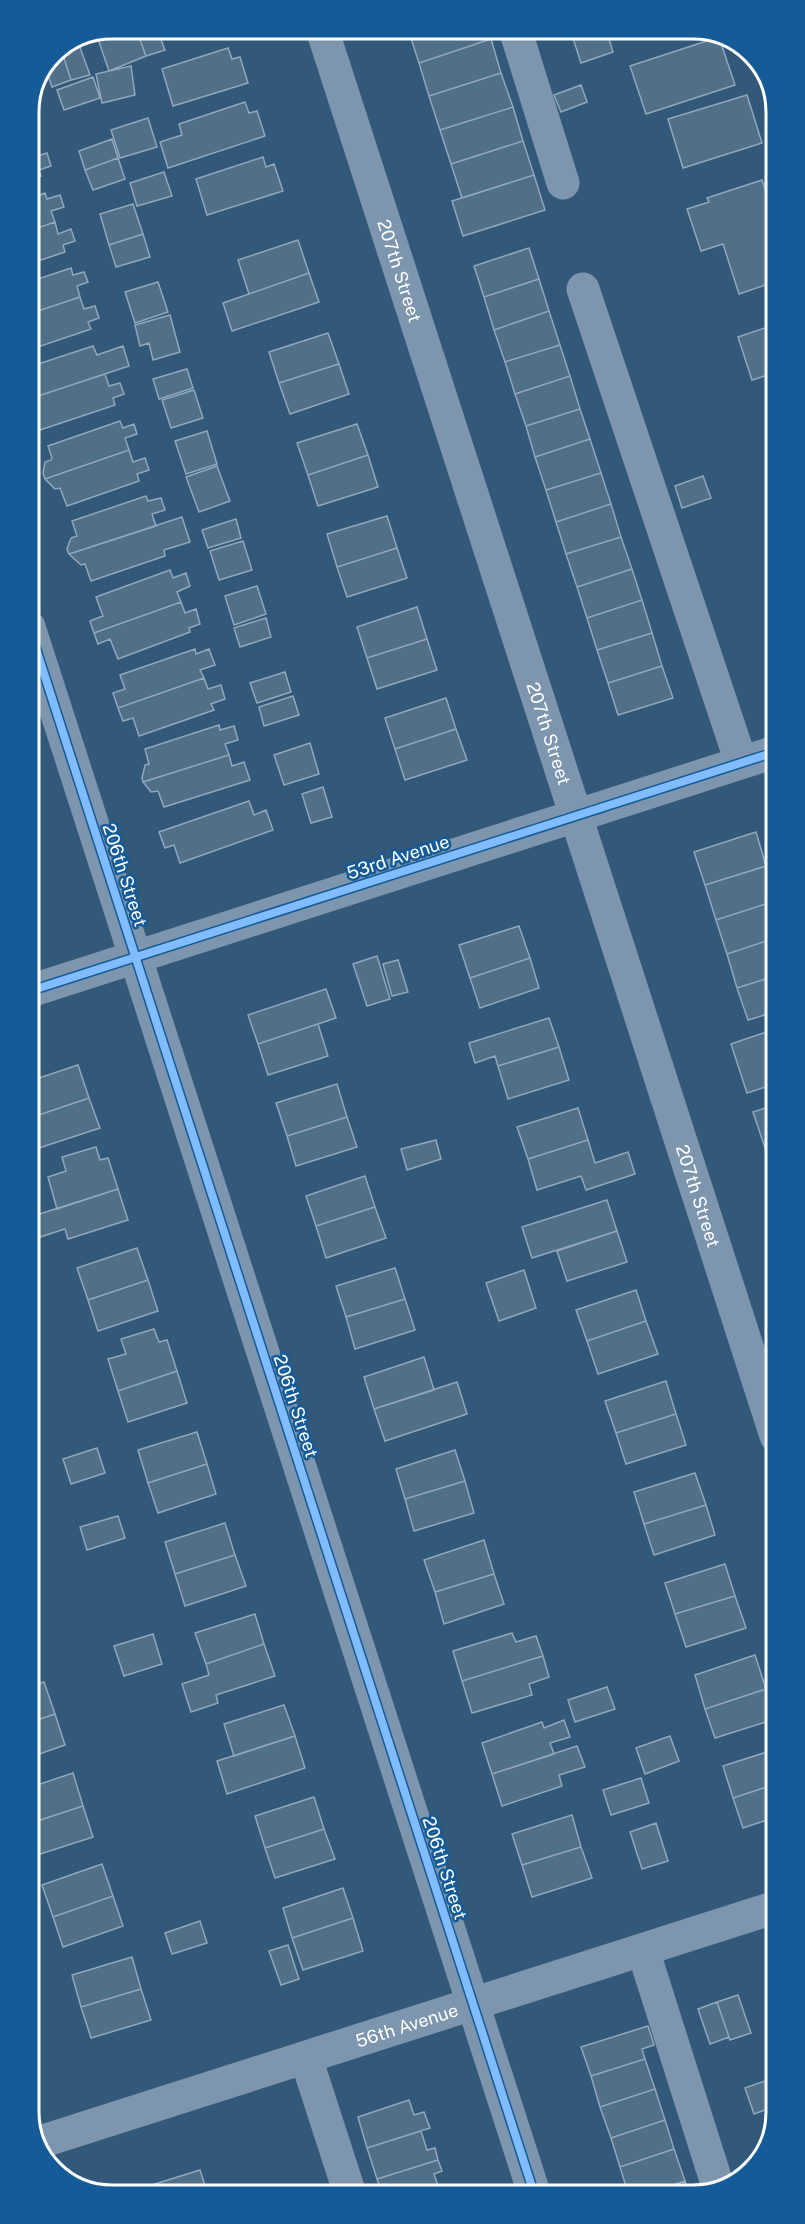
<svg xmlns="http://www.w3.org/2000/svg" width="805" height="2224" font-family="'Public Sans',sans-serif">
<rect width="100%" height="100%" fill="#32597a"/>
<!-- building -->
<path fill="#506f89" stroke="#91a7ba" stroke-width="1.5" d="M125,29H136L146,56L109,71L98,39Z
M136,29H157L165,50L146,56Z
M201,29H223L224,33L204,39Z
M408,29H487L491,39L419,63Z
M570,29H606L613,52L581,63Z
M633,29H649L634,33Z
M719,37L735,85L646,114L630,66Z
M491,39L501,73L429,96L419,63Z
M78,42L90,75L71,80L61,49Z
M228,48L232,59L240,57L248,83L173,106L162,69Z
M61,49L71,80L52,87L46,69L53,53Z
M131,66L135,95L102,103L96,74Z
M501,73L513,107L440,130L429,96Z
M93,77L100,98L64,110L57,90Z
M581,85L587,102L561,112L554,95Z
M747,95L762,143L683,168L668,119Z
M245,102L249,113L257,111L265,136L168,168L160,142L182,135L179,124Z
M513,107L523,141L451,164L440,130Z
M148,118L157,147L120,158L111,130Z
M35,119L39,131L29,134V121Z
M112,139L118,158L85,170L79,151Z
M523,141L534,175L462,198L451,164Z
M31,146L35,157L47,153L51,166L39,170L41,176L29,180V147Z
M263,157L266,167L274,164L283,191L207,215L196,179Z
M118,158L125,179L93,190L85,170Z
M164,172L172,196L137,206L130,183Z
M534,175L545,210L463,236L452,201Z
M762,180L774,216V282L739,294L723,244L701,251L687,209L709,202L707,198Z
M45,193L47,199L60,195L64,207L51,211L55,222L29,231V199Z
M133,204L143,234L109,245L100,214Z
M55,222L58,234L71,229L75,241L63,245L65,252L29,264V231Z
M143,234L150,257L116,267L109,245Z
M298,240L309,273L249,294L238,260Z
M529,248L539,279L484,297L474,266Z
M71,268L73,275L84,272L88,282L77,286L80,297L29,314V282Z
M309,273L319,302L232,331L223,303Z
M539,279L549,311L494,330L484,297Z
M158,282L168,312L135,323L125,292Z
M80,297L84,309L95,306L99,318L88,322L91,329L29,350V314Z
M549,311L560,345L505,362L494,330Z
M170,315L180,352L153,360L149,343L140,346L135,325Z
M774,325V373L752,380L738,337Z
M328,333L339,364L279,383L269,352Z
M560,345L570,376L515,394L505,362Z
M93,346L97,355L123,346L129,366L29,399V367Z
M339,364L349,394L290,414L279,383Z
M187,369L193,388L159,399L153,379Z
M105,374L109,386L120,383L124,394L113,398L115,405L40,430L34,413L29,415V399Z
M570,376L580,409L526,426L515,394Z
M194,390L203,418L171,428L162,400Z
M774,401V420L769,403Z
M580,409L590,439L535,457L526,426Z
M120,421L123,428L134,424L137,434L125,438L129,450L45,479L43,473L45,462L51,460L52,458L48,446Z
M357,424L368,455L308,475L297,443Z
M207,431L217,464L186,474L175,441Z
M590,439L601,473L546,490L535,457Z
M129,450L133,462L145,458L149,470L137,474L139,481L67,506L60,488L55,489L45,479Z
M368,455L378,487L318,506L308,475Z
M217,466L230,501L199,512L186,477Z
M601,473L611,504L556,522L546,490Z
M703,476L711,498L682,508L675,486Z
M146,496L148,501L161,498L165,510L152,514L156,526L69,554L67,549L71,538L77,536L72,521Z
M611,504L621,537L566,554L556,522Z
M387,516L397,548L337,567L327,534Z
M182,517L190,542L164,550L165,556L91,581L85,564L81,565L69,554Z
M236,519L241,538L208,548L202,530Z
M621,537L632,569L577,587L566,554Z
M243,541L252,570L219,580L210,551Z
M397,548L407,578L347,597L337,567Z
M632,569L642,600L587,618L577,587Z
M170,570L173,578L186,573L190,586L177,592L181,602L94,633L90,621L103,616L96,597Z
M257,586L266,614L234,625L225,596Z
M642,600L652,633L597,650L587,618Z
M181,602L185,613L196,609L200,624L189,628L190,632L118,659L110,639L98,644L94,633Z
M417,607L427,639L367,658L357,627Z
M266,618L271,637L240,647L234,628Z
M652,633L662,666L608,683L597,650Z
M427,639L437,670L377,689L367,658Z
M195,649L196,654L209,649L215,665L200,670L204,678L118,708L113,693L125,689L120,675Z
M662,666L673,698L618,715L608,683Z
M285,672L291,692L257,703L250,683Z
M204,678L208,689L221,685L225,699L211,704L214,710L139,736L133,718L123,721L118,708Z
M293,696L299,715L264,726L259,707Z
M446,698L456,729L395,749L385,718Z
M219,725L220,730L234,726L238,740L225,744L229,755L143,782L142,778L145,765L149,764L145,749Z
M456,729L467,760L405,780L395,749Z
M310,743L319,774L284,785L274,755Z
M229,755L232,766L244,762L250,780L164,807L158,791L151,792L143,782Z
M323,787L332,817L311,823L302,794Z
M249,801L254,815L266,810L273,830L180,863L174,845L165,848L159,832Z
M756,832L766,866L705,885L694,852Z
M766,866L775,892V901L716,920L705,885Z
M775,901V938L727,954L716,920Z
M519,926L530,958L470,978L459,945Z
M775,938V976L737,988L727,954Z
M377,956L390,999L367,1006L353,964Z
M530,958L539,988L480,1008L470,978Z
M398,960L408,992L392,996L383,964Z
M775,976V1012L748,1020L737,988Z
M326,989L336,1018L258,1044L248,1015Z
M549,1018L559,1047L498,1066L495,1056L475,1063L469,1043Z
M318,1024L328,1056L268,1075L258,1044Z
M775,1029V1084L747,1093L731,1044Z
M559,1047L569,1080L508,1099L498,1066Z
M78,1065L89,1098L30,1118V1081Z
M337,1084L347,1117L287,1136L276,1103Z
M89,1098L100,1128L39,1148L30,1118Z
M775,1105V1158L769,1160L753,1112Z
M578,1108L588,1140L528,1159L517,1127Z
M347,1117L357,1147L296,1166L287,1136Z
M436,1140L441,1159L407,1170L401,1149Z
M588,1140L595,1163L628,1152L635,1174L586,1190L581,1176L537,1190L528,1159Z
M96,1147L100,1160L108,1158L118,1189L57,1209L48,1177L66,1171L62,1157Z
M365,1176L375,1207L316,1226L306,1196Z
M118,1189L128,1220L68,1239L65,1229L40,1237L33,1216Z
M607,1200L617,1231L532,1258L522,1227Z
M375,1207L386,1238L326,1258L316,1226Z
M617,1231L627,1262L567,1281L557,1251Z
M137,1248L148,1280L88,1300L77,1268Z
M395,1268L405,1299L346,1317L336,1286Z
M524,1270L536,1308L499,1321L486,1283Z
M148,1280L158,1311L98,1331L88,1300Z
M636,1290L646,1321L587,1341L576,1310Z
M405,1299L415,1330L355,1349L346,1317Z
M646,1321L658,1354L598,1374L587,1341Z
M154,1329L159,1342L167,1340L177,1371L118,1391L108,1359L126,1354L121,1339Z
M424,1357L434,1390L374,1409L364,1377Z
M177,1371L187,1403L128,1422L118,1391Z
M666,1381L676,1414L616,1433L605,1401Z
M457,1382L467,1414L385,1441L374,1409Z
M676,1414L686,1445L626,1464L616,1433Z
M197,1432L207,1464L148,1483L138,1450Z
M97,1448L105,1473L71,1484L63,1459Z
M455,1450L465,1481L405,1499L396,1469Z
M207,1464L216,1494L158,1513L148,1483Z
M695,1473L706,1505L644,1524L634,1492Z
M465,1481L474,1513L414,1531L405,1499Z
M706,1505L715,1535L654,1555L644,1524Z
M118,1516L125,1538L87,1550L80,1527Z
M225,1523L235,1555L175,1574L165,1542Z
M484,1540L494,1574L435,1592L424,1560Z
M235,1555L246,1586L185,1606L175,1574Z
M725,1564L735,1596L675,1614L665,1583Z
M494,1574L504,1604L444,1624L435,1592Z
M735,1596L746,1628L686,1647L675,1614Z
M255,1614L264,1644L206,1664L195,1633Z
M512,1633L516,1642L536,1636L543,1656L462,1681L453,1651Z
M153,1634L162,1664L124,1676L114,1646Z
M264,1644L275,1676L216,1695L218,1703L191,1712L182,1684L209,1675L206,1664Z
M755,1655L766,1689L705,1709L695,1675Z
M543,1656L549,1677L529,1684L532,1695L472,1713L462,1681Z
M44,1682L55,1714L31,1722V1686Z
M607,1687L615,1709L575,1722L568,1700Z
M766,1689L775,1719L715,1738L705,1709Z
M284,1705L295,1736L234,1756L224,1724Z
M55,1714L65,1745L31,1757V1722Z
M564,1720L570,1737L550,1743L554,1754L492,1774L482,1743L542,1722L544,1728Z
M295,1736L305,1768L227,1794L217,1761Z
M670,1736L679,1761L645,1774L636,1748Z
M577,1746L585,1767L559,1775L562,1786L502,1806L492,1774Z
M776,1749V1784L733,1798L723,1766Z
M73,1773L83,1806L31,1823V1787Z
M641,1778L649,1803L611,1815L603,1790Z
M776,1784V1817L743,1828L733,1798Z
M314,1797L324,1829L265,1848L255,1816Z
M83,1806L93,1837L34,1856L31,1848V1823Z
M572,1815L581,1847L522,1865L512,1834Z
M656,1823L668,1861L642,1869L630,1832Z
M324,1829L335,1859L275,1878L265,1848Z
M581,1847L592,1878L532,1897L522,1865Z
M102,1864L113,1896L53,1917L42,1885Z
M343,1888L353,1918L292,1938L283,1908Z
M113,1896L123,1926L63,1947L53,1917Z
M353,1918L363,1951L303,1970L292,1938Z
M200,1921L207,1943L172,1954L165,1933Z
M288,1945L299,1979L281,1985L269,1951Z
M132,1957L141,1989L81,2007L72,1975Z
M141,1989L151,2020L91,2038L81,2007Z
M738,1995L751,2033L730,2040L717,2002Z
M717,2002L729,2037L710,2044L698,2009Z
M648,2026L654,2045L642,2049L645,2059L591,2076L581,2047Z
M645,2059L655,2089L600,2107L591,2076Z
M776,2077V2106L754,2114L745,2088Z
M655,2089L665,2120L611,2138L600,2107Z
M409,2100L414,2115L424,2112L430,2128L367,2148L358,2117Z
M665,2120L674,2149L620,2167L611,2138Z
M421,2131L427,2150L435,2148L438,2160L377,2179L367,2148Z
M674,2149L685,2181L649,2193H628L620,2167Z
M438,2160L442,2171L434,2174L440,2192L433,2194H382L377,2179Z
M200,2170L208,2195H144L142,2188Z
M685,2181L688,2193H649Z"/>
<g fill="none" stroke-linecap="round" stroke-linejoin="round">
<!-- minor -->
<g stroke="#7d95ad" stroke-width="33">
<path id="s1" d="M322,29L776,1436"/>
<path d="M515,29L563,183"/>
<path d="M583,289L741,762"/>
<path d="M29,627L534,2193"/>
<path d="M30,991L775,752"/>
<path d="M643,1950L719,2190"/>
<path d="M306,2058L350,2194"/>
<path id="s2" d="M37,2143L776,1907"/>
</g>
<defs>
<path id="cycleway" d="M29,627L534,2193
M30,991L775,752"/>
</defs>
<!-- cycleway casing -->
<use href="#cycleway" stroke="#145b98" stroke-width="11"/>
<!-- cycleway -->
<use href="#cycleway" stroke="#80bcff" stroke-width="8"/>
</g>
<g text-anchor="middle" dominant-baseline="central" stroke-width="5" stroke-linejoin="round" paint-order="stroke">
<!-- street labels -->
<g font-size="18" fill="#fff" stroke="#145b98">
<text stroke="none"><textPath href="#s1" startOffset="254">207th Street</textPath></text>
<text stroke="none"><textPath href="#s1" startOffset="740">207th Street</textPath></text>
<text transform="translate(398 857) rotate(-18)">53rd Avenue</text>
<text transform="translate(125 875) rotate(72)">206th Street</text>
<text stroke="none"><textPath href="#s1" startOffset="1226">207th Street</textPath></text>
<text transform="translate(296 1406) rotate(72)">206th Street</text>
<text transform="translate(445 1868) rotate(72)">206th Street</text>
<text stroke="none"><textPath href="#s2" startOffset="388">56th Avenue</textPath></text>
</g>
</g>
<!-- crop -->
<path d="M0 0H805V2224H0ZM112 39H693A73 73 0 0 1 766 112V2112A73 73 0 0 1 693 2185H112A73 73 0 0 1 39 2112V112A73 73 0 0 1 112 39Z" fill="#145b98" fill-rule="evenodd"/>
<path fill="none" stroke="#fff" stroke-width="3" d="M112 39H693A73 73 0 0 1 766 112V2112A73 73 0 0 1 693 2185H112A73 73 0 0 1 39 2112V112A73 73 0 0 1 112 39Z"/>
</svg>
